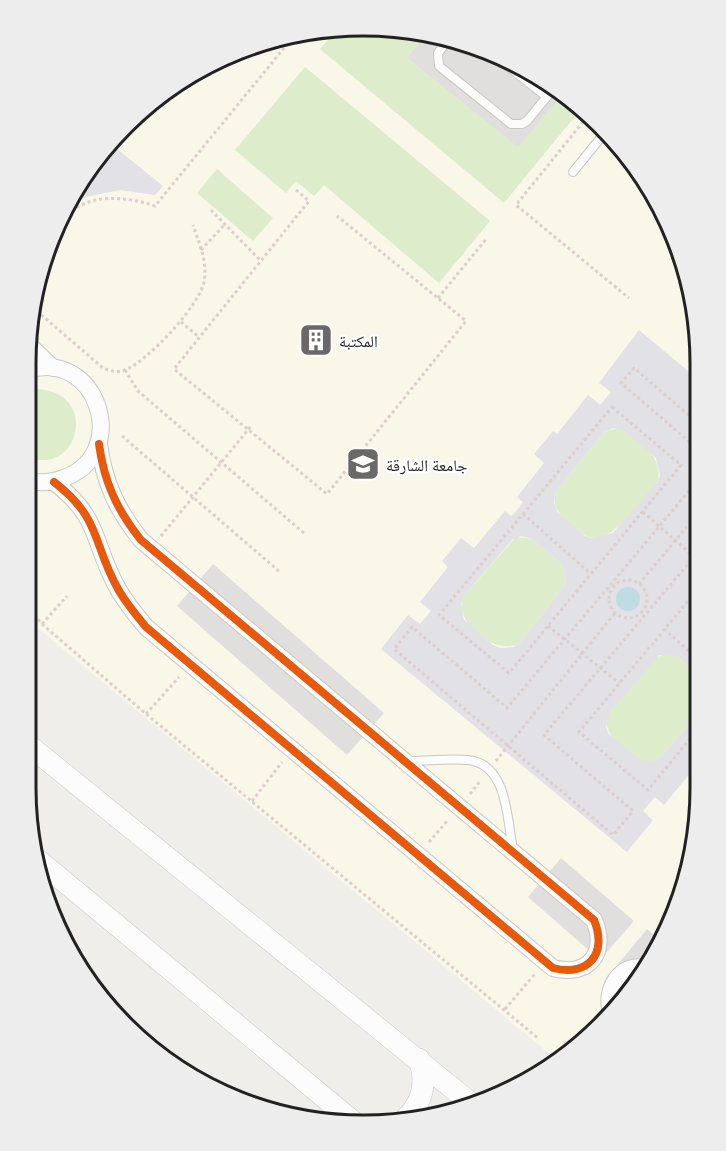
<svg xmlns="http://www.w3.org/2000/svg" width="726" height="1151" font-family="Lato,'Noto Naskh Arabic',sans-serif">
<rect width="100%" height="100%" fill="#f0eeeb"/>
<!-- education -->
<path fill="#f8f7e8" d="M319,28L451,37L569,95L655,195L683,255L700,341L698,832L675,917L631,994L558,1061L27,619L29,598L27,588L28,319L51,234L95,157L195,71Z"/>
<!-- grass -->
<path fill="#ddeccb" d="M337,30L425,35L407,58L518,146L564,93L581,109L504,203L320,49Z
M305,67L490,221L439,283L324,185L314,196L296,181L286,193L235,150Z
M217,169L273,218L253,241L197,193Z
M37,389C101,393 78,477 28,457V392Z
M619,428C638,438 666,459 657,482C642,499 614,544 589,537C582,535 576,528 570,524C559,514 553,509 555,493L604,432Z
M516,537L532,539L562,564L566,583L520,643C496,657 453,623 463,597Z
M665,654L675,655L698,674V713L661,757L651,761L638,760C625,748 597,732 610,712L655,658Z"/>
<!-- parking -->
<path fill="#e0dfde" d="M425,35L451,37L564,93L518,147L407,58Z
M213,564L384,713L347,755L177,606Z
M561,858L634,921L600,960L528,897Z
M647,929L661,941L635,987L614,969Z"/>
<!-- plaza -->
<path fill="#e2e1e5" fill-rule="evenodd" d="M111,144L163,186L155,195L120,190L86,197L66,208L95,157Z
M639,330L700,381L699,608L695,622L699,630L698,674L675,655H659L610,712L606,727L608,733L638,759L651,761L661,757L698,713V757L689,768L692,771L664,805L655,797L643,811L653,820L627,852L381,649L408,615L420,624L431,611L420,602L448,567L442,561L461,538L474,548L505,511L511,516L517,510L523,502L517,497L544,463L534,454L553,431L557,434L588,395L600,405L611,392L599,383ZM614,428L624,431L656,458L660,475L657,482L613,533L591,538L585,536L557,512L554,502L555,493L604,432ZM521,536L532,539L562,564L566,583L520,643L513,647L501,648L493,645L464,620L461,604L463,597L513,539Z"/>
<!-- water -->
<path fill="#bfdbe3" d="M616 599a12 12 0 1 1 24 0a12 12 0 1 1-24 0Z"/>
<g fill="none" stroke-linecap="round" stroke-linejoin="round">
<defs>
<path id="service" d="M450,37L438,53L439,66L511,124H522L527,121L554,88
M505,64L547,97
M573,172L603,135
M407,761C427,761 449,758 468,760C508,764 507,820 513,850"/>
<path id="minor" d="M28,344L53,368
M27,480C40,484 51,483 64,478C132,453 97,348 28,370
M54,482C102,519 92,543 118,589C126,603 136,615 146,627L553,968C588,977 608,954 594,920L141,540C117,510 104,482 99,444
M611,1012C604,990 620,962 645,968"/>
<path id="tertiary" d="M27,482L29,481
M26,743L472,1104
M37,859L355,1123
M406,1118C423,1102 427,1082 419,1059"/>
</defs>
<!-- service casing -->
<use href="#service" stroke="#c9c8c7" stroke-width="10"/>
<!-- minor casing -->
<use href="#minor" stroke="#c9c8c7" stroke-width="18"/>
<!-- tertiary casing -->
<use href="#tertiary" stroke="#c9c8c7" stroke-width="22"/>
<!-- path -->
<path stroke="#dccecd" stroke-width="3" stroke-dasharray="3 3" stroke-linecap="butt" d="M587,117L516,205L629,298
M296,190L309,201L174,369L327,494L466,321L337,216
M211,210L261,261
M50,239C55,232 59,221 66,215C91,193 125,196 155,206L293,37
M201,250L225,224
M438,298L487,238
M32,307L103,368C111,371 118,373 125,370C148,361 199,306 204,282C208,262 199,243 193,225
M181,322L199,337
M125,370L138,391L305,534
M612,407L681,465L509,673L439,615Z
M122,436L280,572
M699,450L621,383L634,368L699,424
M643,512L699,561
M523,514L591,574
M161,536L251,426
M699,551L544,735L633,811L613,835L394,649L412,627L507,708L699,479
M27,577L34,584L31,611L42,624L146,714L539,1039
M609 599a19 19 0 1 1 38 0a19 19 0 1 1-38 0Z
M639,584L699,512
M42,624L67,596
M548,626L619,683
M664,629L698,659
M146,714L179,677
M698,729L648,790L579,732L699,588
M496,761L615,613
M470,794L481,780
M252,801L282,762
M429,842L448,820
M505,1009L535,974"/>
<!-- service -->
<use href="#service" stroke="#fdfcfc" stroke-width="8"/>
<!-- minor -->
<use href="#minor" stroke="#fdfcfc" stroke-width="16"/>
<!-- tertiary -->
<use href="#tertiary" stroke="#fdfcfc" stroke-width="21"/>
<defs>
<path id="cycleway" d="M54,482C102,519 92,543 118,589C126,603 136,615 146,627L553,968C588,977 608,954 594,920L141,540C117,510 104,482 99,444"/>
</defs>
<!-- cycleway casing -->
<use href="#cycleway" stroke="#fff" stroke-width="11"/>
<!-- cycleway -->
<use href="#cycleway" stroke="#e8590c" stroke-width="8"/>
</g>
<!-- icons -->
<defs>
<symbol id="building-square" viewBox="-11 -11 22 22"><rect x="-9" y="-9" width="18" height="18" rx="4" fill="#6a6968" stroke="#fff"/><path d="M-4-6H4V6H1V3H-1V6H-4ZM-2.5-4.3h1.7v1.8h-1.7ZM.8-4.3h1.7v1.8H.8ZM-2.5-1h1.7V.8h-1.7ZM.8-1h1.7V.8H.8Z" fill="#fff"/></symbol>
<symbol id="university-square" viewBox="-11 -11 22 22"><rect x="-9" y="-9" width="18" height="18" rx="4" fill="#6a6968" stroke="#fff"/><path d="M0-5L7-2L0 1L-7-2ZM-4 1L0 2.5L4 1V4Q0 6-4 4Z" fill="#fff"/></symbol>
</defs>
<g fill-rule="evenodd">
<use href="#building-square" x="297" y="321" width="38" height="38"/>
<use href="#university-square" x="344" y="445" width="38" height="38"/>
</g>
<g text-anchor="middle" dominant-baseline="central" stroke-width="5" stroke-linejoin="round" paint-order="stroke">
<!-- poi labels -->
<g font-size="16" fill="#222" stroke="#fff" text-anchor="start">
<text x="339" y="340">المكتبة</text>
<text x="386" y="464">جامعة الشارقة</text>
</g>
</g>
<!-- crop -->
<path d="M0 0H726V1151H0ZM363 36H363A327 327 0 0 1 690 363V788A327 327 0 0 1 363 1115H363A327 327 0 0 1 36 788V363A327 327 0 0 1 363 36Z" fill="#ededed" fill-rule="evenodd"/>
<path fill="none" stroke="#222" stroke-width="3" d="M363 36H363A327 327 0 0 1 690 363V788A327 327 0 0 1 363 1115H363A327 327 0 0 1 36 788V363A327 327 0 0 1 363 36Z"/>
</svg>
